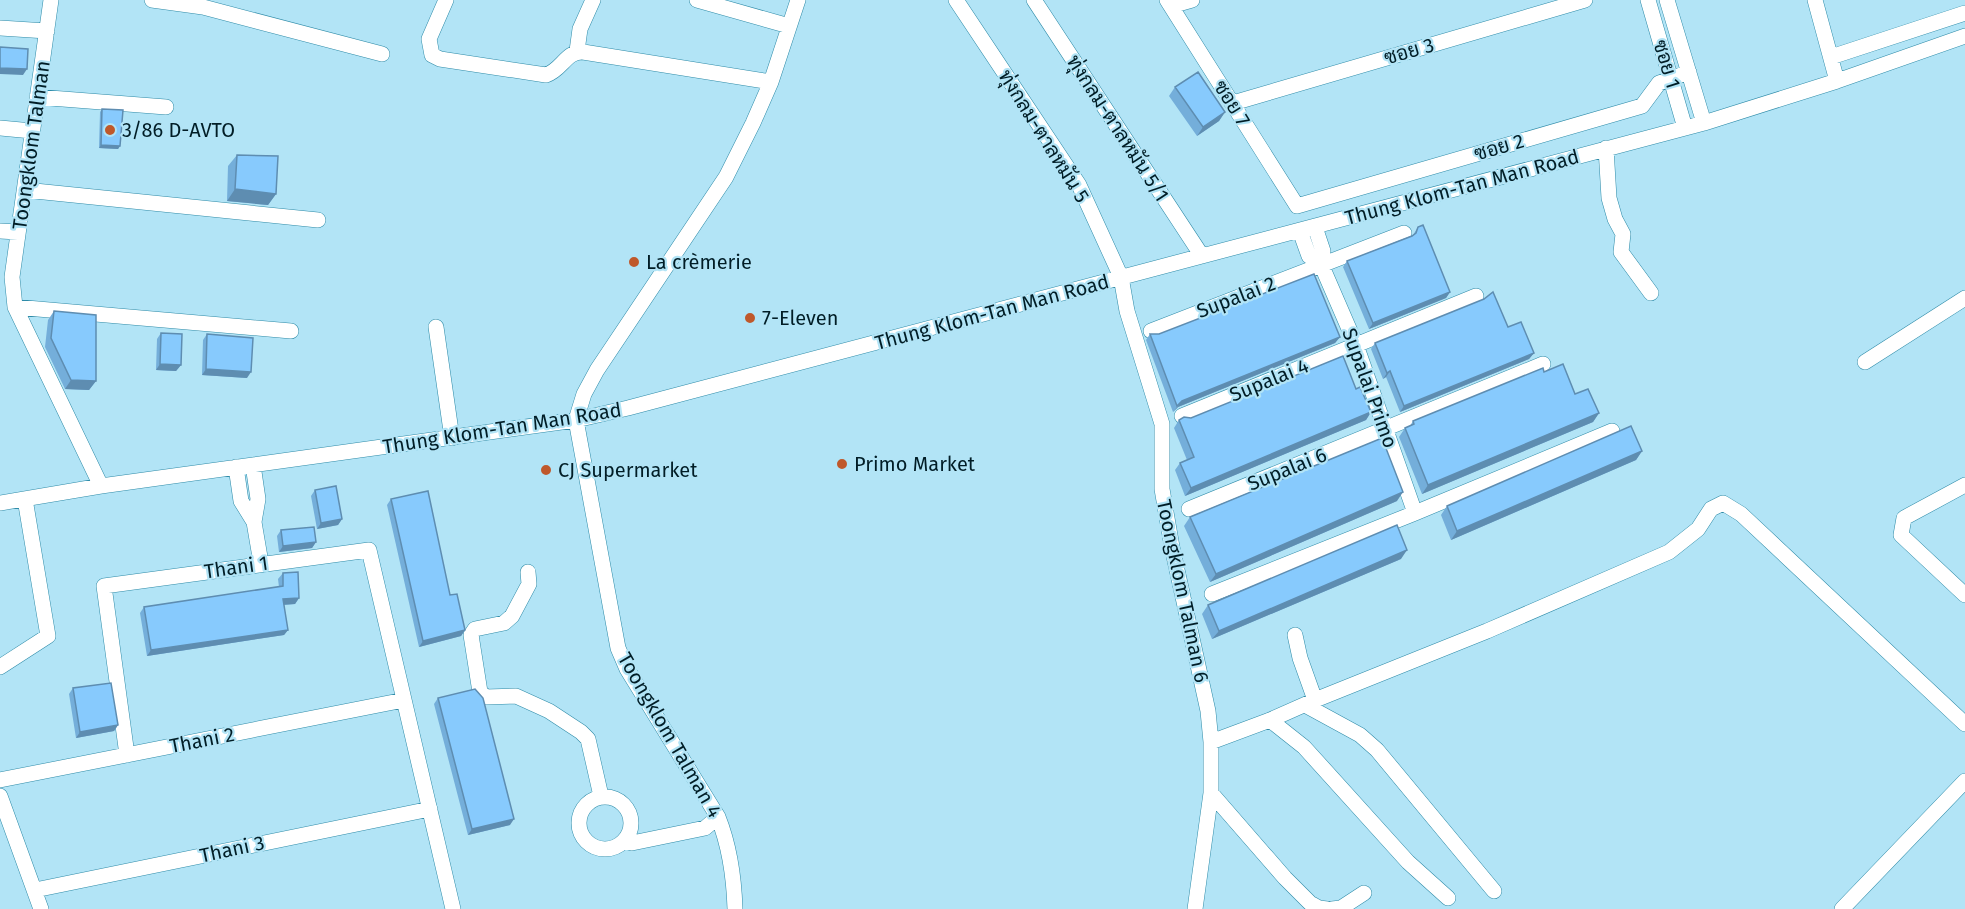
<svg xmlns="http://www.w3.org/2000/svg" width="1965" height="909" font-family="'Fira Sans',Sarabun,sans-serif">
<rect width="100%" height="100%" fill="#b2e4f6"/>
<g fill="none" stroke-linecap="round" stroke-linejoin="round">
<defs>
<path id="minor" d="M51,0L12,277L15,307L101,486
M152,0L203,7L382,54
M446,0L429,39L432,55L440,59L546,75C562,70 566,51 583,52L771,82
M697,0L789,26
M956,0L1079,185L1121,277L1127,311L1162,424V489L1172,547L1208,711L1211,742V793L1195,909
M1034,0L1202,256
M1167,0L1297,206L1642,106L1659,83L1689,72
M1648,0L1685,128
M1667,0L1704,123
M1815,0L1837,81
M1171,6L1192,0
M0,28L47,31
M577,51L580,29L593,0
M1831,57L1965,13
M37,97L166,107
M1233,103L1585,0
M0,128L32,131
M1606,148L1609,198L1615,219L1623,234L1621,252L1651,293
M25,190L318,220
M1315,227L1323,251L1321,264
M0,231L18,232
M1300,231L1309,256L1321,264L1356,345L1415,513
M15,307L291,331
M436,327L452,438
M1151,331L1404,233
M1865,362L1965,298
M1182,416L1476,296
M253,465L258,499L254,522L261,563
M236,467L241,501L254,522
M1965,485L1904,518L1901,535L1965,595
M0,503L101,486L576,420L628,408L1704,123L1837,81L1965,36
M1189,509L1543,364
M528,572L529,584L512,616L504,623L475,629L471,635L480,692L486,697L516,696L549,711L581,732L588,739L601,796
M1212,594L1415,513L1612,431
M1295,635L1300,658L1315,700
M0,667L48,636L25,499
M1305,705L1360,735L1377,750L1494,891
M1270,720L1304,747L1408,862L1448,898
M1211,742L1270,720L1315,700L1487,631L1669,552L1698,529L1711,509L1723,503L1741,514L1965,724
M127,755L104,586L369,550L453,909
M0,780L404,700
M1211,793L1285,878L1310,903L1319,908L1327,909
M0,796L41,909
M579 823a26 26 0 1 1 52 0a26 26 0 1 1-52 0Z
M624,841L632,843L705,828L718,817
M35,890L430,809
M735,909C734,877 730,847 718,817L627,669L618,648L576,420L584,394L597,370L726,177L753,123L771,82L798,0
M1332,909L1341,908L1364,893
M1842,909L1965,781"/>
</defs>
<!-- minor casing -->
<use href="#minor" stroke="#2e8ba8" stroke-width="16"/>
<!-- minor -->
<use href="#minor" stroke="#fff" stroke-width="15"/>
</g>
<!-- wall -->
<path fill="#74aeda" d="M1175,87L1225,112L1219,121L1197,136L1169,96Z
M102,109L120,146L118,149L99,148L100,112Z
M237,155L276,194L268,205L227,201L228,166Z
M1418,227L1450,292L1446,298L1369,329L1343,267L1347,261L1413,235Z
M54,311L96,381L89,390L65,389L45,347L48,320Z
M1508,327L1534,353L1529,359L1400,412L1386,377L1383,379L1371,349L1375,343Z
M161,333L181,365L176,371L156,370L157,339Z
M207,334L247,378L202,375L203,340Z
M1150,334L1340,337L1335,343L1178,407L1173,412L1146,340Z
M1544,372L1575,394L1599,413L1593,422L1422,494L1399,437L1405,428L1410,426L1413,421Z
M1371,412L1366,420L1185,496L1175,470L1180,463L1187,460L1174,428L1179,420L1191,418Z
M1642,451L1636,460L1451,540L1441,515L1447,506Z
M315,490L342,519L338,525L317,529L311,496Z
M391,499L450,595L465,630L461,636L419,647L387,505Z
M1397,501L1210,582L1184,526L1190,517Z
M281,530L316,542L312,548L279,552L277,536Z
M1401,559L1212,639L1202,614L1208,605Z
M283,573L299,598L295,604L284,605L288,630L284,635L147,656L140,613L144,607L279,587L278,579Z
M73,688L118,725L114,731L76,738L69,694Z
M438,698L510,825L468,835L434,704Z"/>
<!-- shaded-wall -->
<path fill="#5e8db1" d="M0,68L27,69L23,75L0,74Z
M1225,112L1219,121L1197,136L1203,127Z
M101,145L120,146L118,149L99,148Z
M235,189L276,194L268,205L227,201Z
M1450,292L1446,298L1369,329L1373,323Z
M1340,337L1335,343L1178,407L1173,412L1182,401Z
M1534,353L1529,359L1400,412L1404,406Z
M160,364L181,365L176,371L156,370Z
M206,369L251,372L247,378L202,375Z
M1390,371L1386,377L1383,379L1387,373Z
M71,380L96,381L89,390L65,389Z
M1371,412L1366,420L1185,496L1191,488Z
M1599,413L1593,422L1422,494L1428,485Z
M1642,451L1636,460L1451,540L1457,531Z
M1403,492L1397,501L1210,582L1216,574Z
M342,519L338,525L317,529L321,523Z
M316,542L312,548L279,552L283,546Z
M1407,550L1401,559L1212,639L1219,631Z
M299,598L295,604L279,605L283,599Z
M288,630L284,635L147,656L151,650Z
M465,630L461,636L419,647L423,641Z
M118,725L114,731L76,738L80,732Z
M514,819L510,825L468,835L472,829Z"/>
<!-- building -->
<path fill="#87cafd" stroke="#5e8db1" stroke-width="1.5" d="M0,47L28,49L27,69L0,68Z
M1198,72L1225,112L1203,127L1175,87Z
M102,109L123,110L120,146L101,145Z
M237,155L278,156L276,194L235,189Z
M1423,225L1450,292L1373,323L1347,261L1412,236L1416,233L1418,227Z
M1314,274L1340,337L1182,401L1177,406L1150,334H1159Z
M1493,292L1508,327L1521,322L1534,353L1404,406L1390,371L1387,373L1375,343L1484,299Z
M54,311L96,315V381L71,380L51,338Z
M161,333L182,334L181,365L160,364Z
M207,334L253,338L251,372L206,369Z
M1343,356L1356,389L1360,387L1371,412L1191,488L1180,463L1194,457L1179,420L1184,417L1191,418Z
M1563,364L1575,394L1588,389L1599,413L1428,485L1405,428L1414,424L1413,421L1543,368L1544,372Z
M1631,426L1642,451L1457,531L1447,506Z
M1382,438L1403,492L1216,574L1190,517Z
M336,486L342,519L321,523L315,490Z
M428,491L450,595L457,594L465,630L423,641L391,499Z
M1397,525L1407,550L1219,631L1208,605Z
M314,527L316,542L283,546L281,530Z
M298,572L299,598L283,599L288,630L151,650L144,607L283,586V573Z
M111,683L118,725L80,732L73,688Z
M475,689L483,698L514,819L472,829L438,698Z"/>
<!-- markers -->
<g fill="#bf582b" stroke="#b2e4f6" stroke-width="2">
<circle cx="110" cy="130" r="6"/>
<circle cx="634" cy="262" r="6"/>
<circle cx="750" cy="318" r="6"/>
<circle cx="842" cy="464" r="6"/>
<circle cx="546" cy="470" r="6"/>
</g>
<g text-anchor="middle" dominant-baseline="central" stroke-width="4.5" stroke-linejoin="round" paint-order="stroke">
<!-- street labels -->
<g font-size="20" fill="#011d26" stroke="#b2e4f6">
<text transform="translate(1409 51) rotate(-16)">ซอย 3</text>
<text transform="translate(1667 64) rotate(73)">ซอย 1</text>
<text transform="translate(1232 103) rotate(58)">ซอย 7</text>
<text transform="translate(1118 128) rotate(57)">ทุ่งกลม-ตาลหมัน 5/1</text>
<text transform="translate(1044 136) rotate(58)">ทุ่งกลม-ตาลหมัน 5</text>
<text transform="translate(31 145) rotate(-82)">Toongklom Talman</text>
<text transform="translate(1499 147) rotate(-16)">ซอย 2</text>
<text transform="translate(1462 187) rotate(-15)">Thung Klom-Tan Man Road</text>
<text transform="translate(1236 297) rotate(-21)">Supalai 2</text>
<text transform="translate(992 312) rotate(-15)">Thung Klom-Tan Man Road</text>
<text transform="translate(1269 380) rotate(-22)">Supalai 4</text>
<text transform="translate(1370 388) rotate(70)">Supalai Primo</text>
<text transform="translate(502 428) rotate(-9)">Thung Klom-Tan Man Road</text>
<text transform="translate(1287 469) rotate(-22)">Supalai 6</text>
<text transform="translate(236 567) rotate(-8)">Thani 1</text>
<text transform="translate(1183 591) rotate(78)">Toongklom Talman 6</text>
<text transform="translate(670 735) rotate(60)">Toongklom Talman 4</text>
<text transform="translate(202 740) rotate(-11)">Thani 2</text>
<text transform="translate(232 849) rotate(-12)">Thani 3</text>
</g>
<!-- poi labels -->
<g font-size="20" fill="#011d26" stroke="#b2e4f6" text-anchor="start">
<text x="122" y="130">3/86 D-AVTO</text>
<text x="646" y="262">La crèmerie</text>
<text x="762" y="318">7-Eleven</text>
<text x="854" y="464">Primo Market</text>
<text x="558" y="470">CJ Supermarket</text>
</g>
</g>
</svg>
